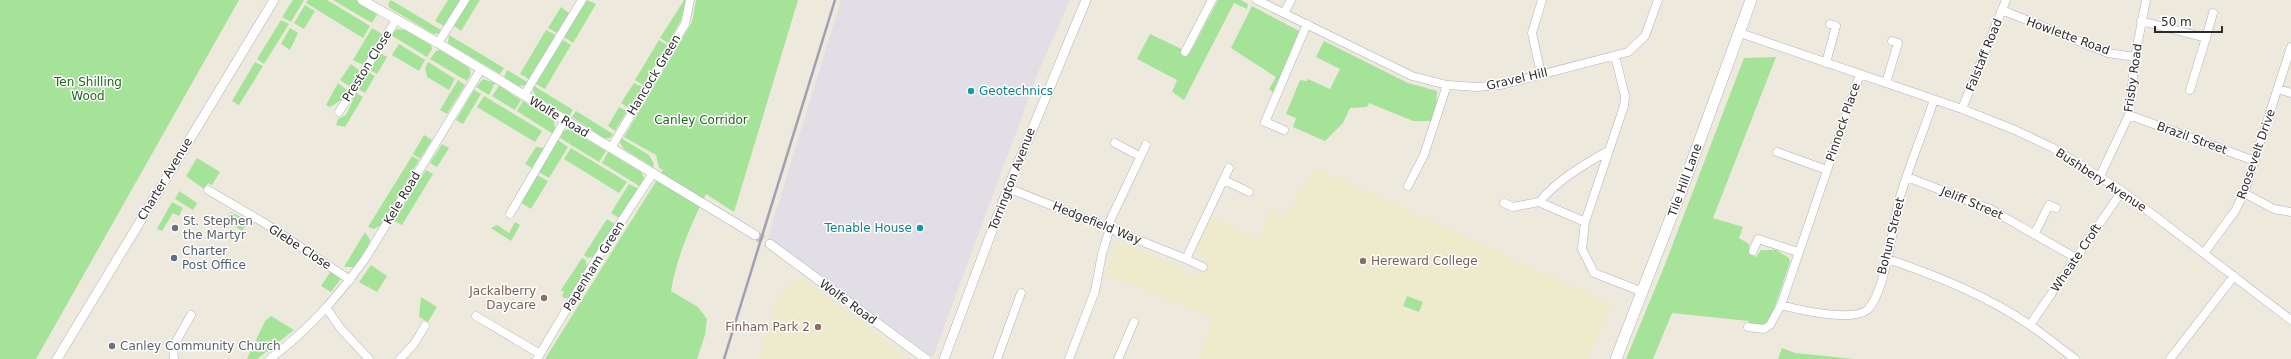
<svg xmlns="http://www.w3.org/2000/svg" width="2291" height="359" font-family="'DejaVu Sans',sans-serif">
<rect width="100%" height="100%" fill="#ede9dd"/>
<!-- industrial -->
<path fill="#e1dee5" d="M841,0H1070L1039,70L933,357L768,237Z"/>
<!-- education -->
<path fill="#eeeacc" d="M1315,167L1611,304L1588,359H1198L1214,318L1105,274L1118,242L1172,263L1190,277L1201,275L1208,259L1198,255L1196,249L1212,217L1258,239L1272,209L1287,214Z
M801,278L905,356L906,359H758L777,299L783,289Z"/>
<!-- green -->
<path fill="#a5e399" d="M0,0H239L36,359H0Z
M293,0H304L291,22L282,17Z
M308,0H327L370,26L363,38L306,3Z
M333,0H357L378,13L372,23Z
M391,0L441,30L440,33L433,34L390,8L388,4Z
M448,0H460L444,26L435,21Z
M470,0H480L461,31L454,26Z
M587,0L596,4L573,43L564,37Z
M684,0H686L683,17L668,43L660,38Z
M696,0H798L734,212L706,194C692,222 676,259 671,291L698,307L707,319L705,335L697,359H545L663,170L659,168L656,155L624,137L692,22Z
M1218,0H1241L1248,4L1247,9L1234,3L1184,100L1172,92L1177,80L1137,59L1150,34L1190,53Z
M305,5L315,11L304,29L294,23Z
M1252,6L1299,31L1275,94L1269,89L1276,77L1231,48Z
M561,7L569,13L557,33L548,28Z
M281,20L289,24L264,64L257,59Z
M290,28L298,33L290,50L281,44Z
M372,28L382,34L363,65L353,60Z
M397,29L406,30L431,45L432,49L427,57L391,35Z
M546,30L556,35L529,79L520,74Z
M449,35L504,68L500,74L448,43Z
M563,40L571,45L545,89L536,84Z
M659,40L667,45L643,85L635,80Z
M1324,41L1408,83L1437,91L1436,106L1431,121H1413L1369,103L1367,107L1350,108L1343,123L1325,141L1293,127L1296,118L1286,114L1300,80L1307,81L1308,79L1330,89L1340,69L1316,57Z
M399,44L425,60L419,71L392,55Z
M440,50L469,68L471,74L467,81L430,59L436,51Z
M380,53L387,57L377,74L370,70Z
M1776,57L1713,218L1743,227L1739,238L1749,244V254L1756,257L1761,250H1776L1789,258L1790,262L1770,321L1765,326L1748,325L1749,321L1672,313L1653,359H1626L1664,267L1744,58Z
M255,62L263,66L239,105L232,101Z
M428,62L455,79L449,90L427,77L425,68Z
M351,64L360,71L349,86L340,80Z
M507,70L527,82L526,85L519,86L504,77Z
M368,72L375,76L365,93L358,89Z
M483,79L495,83L489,95L476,87Z
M458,80L465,85L447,114L440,110Z
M338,83L348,91L343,99L330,107L326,105Z
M634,83L642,87L629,108L621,103Z
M499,86L521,100L515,110L492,96Z
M534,86L573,110L569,116L536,96L533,91Z
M474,90L481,94L463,124L456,120Z
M356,93L363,97L345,127L336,125L338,119L346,115Z
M484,96L542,131L535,142L477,107Z
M523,101L554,121L555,128L553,134L517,111Z
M619,107L627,111L615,131L608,126Z
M576,111L613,134L610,138H604L572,117Z
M569,129L606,151L599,162L560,138L563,131Z
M424,135L432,140L420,159L413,154Z
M621,138L649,155L654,164L653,167L624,149L620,143Z
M558,140L568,147L549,178L539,172Z
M442,144L449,148L437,167L430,163Z
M536,147L544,148L532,168L525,164Z
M571,148L627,182L619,193L564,159Z
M608,152L641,172L645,180L641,187L602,163Z
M412,156L419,160L381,225L374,229L368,227Z
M197,158L220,172L212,185L208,183L204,189L186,176Z
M426,170L433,174L402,225L394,221Z
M537,175L548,181L531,209L520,202Z
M629,184L639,189L619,218L611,213Z
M179,191L197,203L193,210L175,199Z
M172,202L183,208L179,216L173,213L162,231L157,229Z
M231,212L248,221L242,231L226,221Z
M607,219L616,225L596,256L588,258L584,255Z
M515,222L520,225L511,241L491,228L497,225L509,233Z
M365,232L370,240L369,246L355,267H344Z
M582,258L586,260L587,271L569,298H564L562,296L564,292L561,290Z
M371,265L387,276L377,292L359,282Z
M331,271L339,277L340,280L331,292L321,286Z
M1407,296L1423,302L1419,312L1403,306Z
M421,297L437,307L428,322L419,317Z
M271,316L294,330L257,359H247L265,321Z
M1782,348L1795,353L1854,359H1778Z"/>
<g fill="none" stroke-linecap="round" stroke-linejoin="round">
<!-- tertiary-tunnel -->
<path stroke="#c6c3b9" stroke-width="9" stroke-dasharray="9 4.5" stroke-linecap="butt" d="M755,235L770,244"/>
<defs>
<path id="minor" d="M1257,0L1412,76L1447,85L1477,87L1501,85L1628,52L1645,36L1658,0
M2002,10L2108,53L2135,57
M1284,13L1291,0
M2141,21L2206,38L2190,90
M1740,33L1962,109L2015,130L2053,148L2122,191L2291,320
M2206,38L2213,13
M438,43L465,0
M1185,52L1212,0
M1615,56L1625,96L1624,106L1585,222L1582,249L1594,273L1643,292
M1826,63L1836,26L1830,24
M1541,74L1532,33L1542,0
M1886,83L1898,43L1892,41
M2278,89L2291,93
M524,95L582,0
M1962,109L2006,0
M339,112L396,20
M2129,115L2255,161
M1284,130L1265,122L1307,24
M1115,143L1139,156
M611,148L685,24L690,0
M1777,152L1827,170
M2100,176L2129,115L2135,57L2146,0
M1907,177L1990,209L2076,258
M1224,180L1249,192
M1408,186L1424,155L1447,85
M1008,188L1186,259L1229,168
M208,190L266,224L350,280
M2244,193L2274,209L2291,212
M1504,203L1513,207L1539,202
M510,214L565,120
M1585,222L1539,202C1558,180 1583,165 1608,151
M1107,227L1146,145
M2035,233L2049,205L2056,208
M1753,251L1758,239L1798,252
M2204,253L2235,211L2244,193L2291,47
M1186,259L1203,267
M1888,259C1937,276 1988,296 2031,326C2046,336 2060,348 2075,359
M1781,305C1799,310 1852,322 1867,310C1885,295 1893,224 1899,200C1909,166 1923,133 1934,100
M327,309L341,329L369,359
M476,316L540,354
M2030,325L2122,191
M1748,327L1764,329L1770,325L1781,305L1860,74
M174,359L173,347L191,315
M270,359C310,328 335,300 365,259L481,69
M400,359L414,344L425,326
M537,359L594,263L653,173
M997,359L1021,293
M1069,359L1095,291L1102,254L1110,228
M1118,359L1134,322
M2170,359L2234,276"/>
<path id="tertiary" d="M362,0L438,43L755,235
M770,244L926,359
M57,359L274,0
M944,359L1008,188L1086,0"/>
<path id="secondary" d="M1616,359L1682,189L1751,0"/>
</defs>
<!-- minor casing -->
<use href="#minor" stroke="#b1b1bf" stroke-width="9"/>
<!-- tertiary casing -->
<use href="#tertiary" stroke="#b1b1bf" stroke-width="10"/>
<!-- secondary casing -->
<use href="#secondary" stroke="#b1b1bf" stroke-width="12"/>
<!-- minor -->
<use href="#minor" stroke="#fff" stroke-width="8"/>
<!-- tertiary -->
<use href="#tertiary" stroke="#fff" stroke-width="9"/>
<!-- secondary -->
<use href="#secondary" stroke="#fff" stroke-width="11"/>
<!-- rail -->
<path stroke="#a0a0b5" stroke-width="2.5" d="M724,359L835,0"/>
</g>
<!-- markers -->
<g fill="#0f9aa8" stroke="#fff" stroke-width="1.5">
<circle cx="971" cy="91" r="4"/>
<circle cx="920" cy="228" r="4"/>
</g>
<g fill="#6b7280" stroke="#fff" stroke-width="1.5">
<circle cx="175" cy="228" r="4"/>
<circle cx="112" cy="346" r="4"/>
</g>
<circle fill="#5c6f8a" stroke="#fff" stroke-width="1.5" cx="174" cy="258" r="4"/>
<g fill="#8d6e63" stroke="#fff" stroke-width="1.5">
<circle cx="1363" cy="261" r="4"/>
<circle cx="544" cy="298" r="4"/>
<circle cx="818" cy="327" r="4"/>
</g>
<g text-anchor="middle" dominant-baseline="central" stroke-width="3" stroke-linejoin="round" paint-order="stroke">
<!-- street labels -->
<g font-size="12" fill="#2b2b2b" stroke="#fff">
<text transform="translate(2068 36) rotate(20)">Howlette Road</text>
<text transform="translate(1984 55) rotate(-68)">Falstaff Road</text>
<text transform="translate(367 66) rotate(-58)">Preston Close</text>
<text transform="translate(654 75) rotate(-59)">Hancock Green</text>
<text transform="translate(2133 78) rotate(-82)">Frisby Road</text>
<text transform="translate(1517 79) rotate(-13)">Gravel Hill</text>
<text transform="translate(559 117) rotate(31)">Wolfe Road</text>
<text transform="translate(1843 122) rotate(-71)">Pinnock Place</text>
<text transform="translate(2192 138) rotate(20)">Brazil Street</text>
<text transform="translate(2256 154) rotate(-71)">Roosevelt Drive</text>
<text transform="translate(165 179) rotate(-59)">Charter Avenue</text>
<text transform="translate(1012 179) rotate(-69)">Torrington Avenue</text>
<text transform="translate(1685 180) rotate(-70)">Tile Hill Lane</text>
<text transform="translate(2101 180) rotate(33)">Bushbery Avenue</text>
<text transform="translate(402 198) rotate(-59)">Kele Road</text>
<text transform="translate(1972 203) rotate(23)">Jeliff Street</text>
<text transform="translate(1097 223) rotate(22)">Hedgefield Way</text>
<text transform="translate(1891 236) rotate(-76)">Bohun Street</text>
<text transform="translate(300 247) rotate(33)">Glebe Close</text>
<text transform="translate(2076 258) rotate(-56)">Wheate Croft</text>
<text transform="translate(594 266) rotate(-58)">Papenham Green</text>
<text transform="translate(848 302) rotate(36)">Wolfe Road</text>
</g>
<!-- park labels -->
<g font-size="12" fill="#1c691a" stroke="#fff">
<text x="88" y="82">Ten Shilling<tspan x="88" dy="14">Wood</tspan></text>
<text x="701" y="120">Canley Corridor</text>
</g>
<!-- culture labels -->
<g font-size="12" fill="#0d838f" stroke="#fff" text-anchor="start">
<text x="979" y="91">Geotechnics</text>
<text x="912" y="228" text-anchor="end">Tenable House</text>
</g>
<!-- worship labels -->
<g font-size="12" fill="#5b616d" stroke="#fff" text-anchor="start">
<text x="183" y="221">St. Stephen<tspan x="183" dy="14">the Martyr</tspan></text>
<text x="120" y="346">Canley Community Church</text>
</g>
<!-- service labels -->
<g font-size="12" fill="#4e5e75" stroke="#fff" text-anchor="start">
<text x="182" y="251">Charter<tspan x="182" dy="14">Post Office</tspan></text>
</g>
<!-- education labels -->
<g font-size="12" fill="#785e54" stroke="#fff" text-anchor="end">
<text x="1371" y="261" text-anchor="start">Hereward College</text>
<text x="536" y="291">Jackalberry<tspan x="536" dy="14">Daycare</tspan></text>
<text x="810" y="327">Finham Park 2</text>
</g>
</g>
<!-- scale -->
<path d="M2155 26v6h67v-6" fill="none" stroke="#2b2b2b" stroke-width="2"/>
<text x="2161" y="26" font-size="12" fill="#2b2b2b" stroke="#ffffff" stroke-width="3" paint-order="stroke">50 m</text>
</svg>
